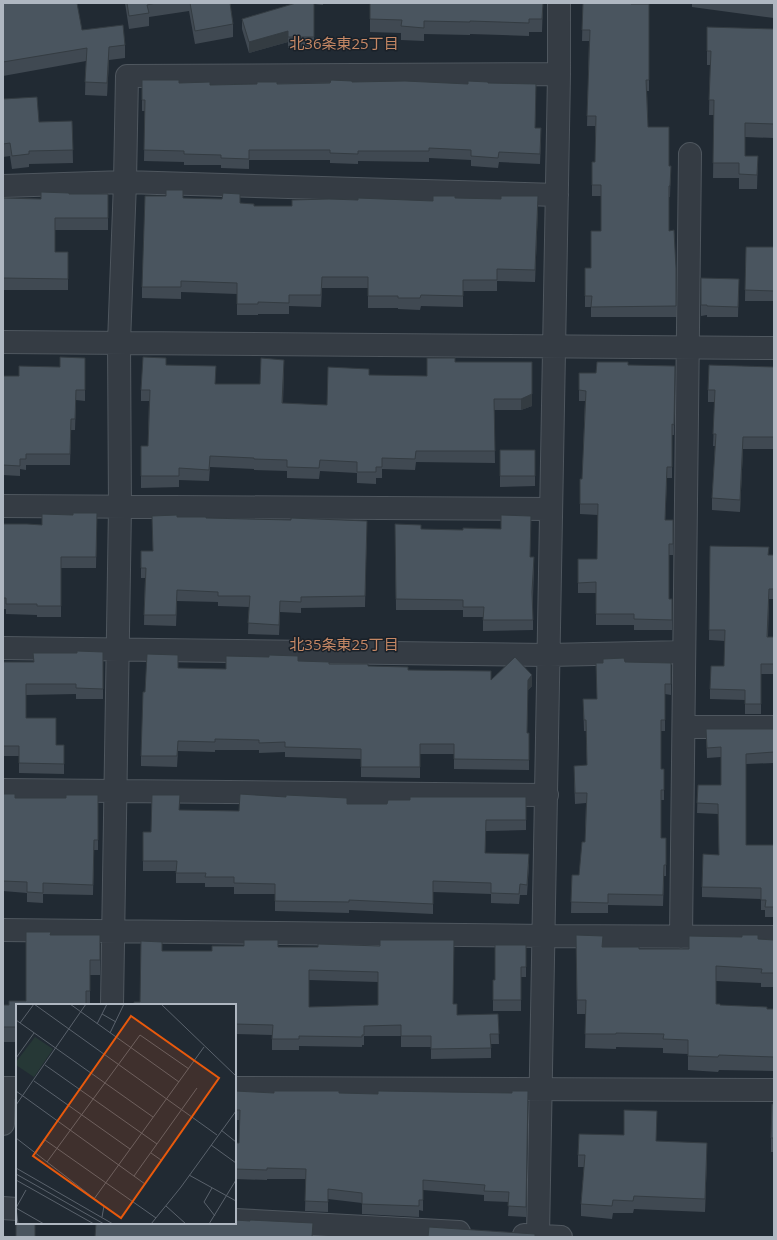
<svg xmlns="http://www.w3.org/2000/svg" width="777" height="1240" font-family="'Open Sans','Noto Sans JP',sans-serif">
<rect width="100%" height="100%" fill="#212a33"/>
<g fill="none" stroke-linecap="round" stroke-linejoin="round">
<defs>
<path id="street" d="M3,186L125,182L557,195
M3,342L774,348
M3,506L551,509
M3,648L549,655L684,652
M684,727H773
M3,790L547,795
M3,930L544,936L774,937
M681,937L690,154
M112,1005L120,507L119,343L125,182L127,76L559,74
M235,1088L774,1090
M3,1124L4,1088H17
M3,1208L17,1209
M235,1220L459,1232
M524,1235L561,1237
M538,1236L559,74V3"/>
</defs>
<!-- street casing -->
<use href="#street" stroke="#4f575f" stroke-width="24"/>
<!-- street -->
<use href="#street" stroke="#353c44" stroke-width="22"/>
</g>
<!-- wall -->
<path fill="#404952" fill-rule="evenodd" d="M3,3L125,45V58L109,60L107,96L85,95L86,61L3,76Z
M125,3H230L233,24V37L195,44L189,11L149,17V26L129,29Z
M296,3H323V5L314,4V48H288V42L249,53L242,29V19Z
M543,3L542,32H529V36L470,34V35L424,34V41L401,40V33L370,32V19Z
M583,3L649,4V91H647L648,127L669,166H671L670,197H669V231L676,268V317H591V307H585V268H591L601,231V196H592V162H595V126H587L589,41H582Z
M692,3H774V18L692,7Z
M774,29V138L745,137V156H758L757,189H739V178H713L714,115H709L710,65H707V51Z
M142,80L210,85L352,82L468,84L488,83L536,95L535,128L541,139L540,164L499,162L498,168L471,166V160L429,158V162L358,161V164L330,163V160H249V169L221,168V165H184V162L144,161L145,111H142Z
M3,99L39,122L72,121L73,163L29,164V167L12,169L10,156L3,157Z
M69,194H108V230H55V252H68V290H3V198L41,199Z
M183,198L240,203L254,206H292L358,200L433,201L455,198L538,208L535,282L497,281V291H463V307L421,306L420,310L398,309V308H368V288H322L321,307L289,306V314H258V315H237V294L181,292V299L142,298V287Z
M746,247H774V301H745Z
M701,278L739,279L738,317H707V315L701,316Z
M85,358V401L76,400L75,430H71L70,465H26V470L20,469V476L3,475V376H19L60,367Z
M455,362H532V406L521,410H494L495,463L416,462L415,470L382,469V478H376V484L357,483V473L320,471L319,479L287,478V471L254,470V469L210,467L209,481L179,480V487L141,488V446H148L149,401H141V390L166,365L215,384H260L284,371L283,403L327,405L369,375L427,376Z
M628,365L675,366L674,435H672V478H667L665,520H673V555H669V599H672V630H634V625H596V593H578V559H597L598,515L580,514V479H582L585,401H579V373H596Z
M774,367V449H743L740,512L712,510V498L715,446H713L715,402H708V390Z
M500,450H535V486L500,487Z
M97,513L96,568H61V617H37V615L6,614V609H3V524L42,525L73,515Z
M152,516L206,518L367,521L365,607L301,608V613L280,612L279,635L248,634L249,607L218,606V602L177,601L176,626L144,625L145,578H141V551H153Z
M395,524L421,529L530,557L534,567L533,597V630L483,631V617H463V610H396Z
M710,546L769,555H774V599H769L768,637H774V674H761V714H745V700L710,699V689L724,666L725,641L709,640Z
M103,652V699H76V694L26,695V718L56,745H64V774L19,773V756H3V662H33L77,653Z
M298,661L329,664L368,666L491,680L532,686L528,690L527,733H529V770L454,769V754H420V778L361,777V759L285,757V752L259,753V750H215V752L178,751L177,767L141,766V756L145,692L178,668L226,669Z
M625,662L671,674V695L665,694V731H661V769H664V800H661V838H666V876H664L663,906L608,905V913H571L572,875H579L585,842L586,803L575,804L574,776L587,765L586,731H584L583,699H597Z
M706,729L774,735V763L746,764V845H774V917H765V910H761V899L702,897V887L719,855L718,814L697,813L698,785H721V757L707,758Z
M3,794L15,798H66L98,795V850H94L93,895L43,894V903L27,902V893L3,891Z
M526,797V830L486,831L485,853L529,864L527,895H520L519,904L491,903V894L433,892V914L349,910V913L275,911V894H234V887H205V883H176V871H143V832H151L180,810L239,811L347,804H387L410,800Z
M50,935H100V975H90V1005H17V1042H3V1005H9L26,1001Z
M576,935L603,947L639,949H689L758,939L774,940V987H761V983L716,981V1004L720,1005L767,1009H774V1071L719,1070L718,1072L688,1070V1054L663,1053V1048L616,1047V1049L585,1048L586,1014H577Z
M526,945V977H521V1011H493V980H495Z
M278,947H318L453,1004L457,1015L498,1014L499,1044H491V1058L431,1059V1047H401V1036H364V1045H362V1047L299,1046V1050H272V1035L235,1034V1005L162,951H212ZM309,980L378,982V1005L309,1007Z
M235,1091L274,1093L378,1094L512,1093L528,1091L526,1217L508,1216L509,1202L484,1201V1195L423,1190V1211L419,1210V1217L362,1214V1203L328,1199V1212L305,1211L306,1179H267V1180L235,1179V1143H239L240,1120H235Z
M774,1104V1152H771V1138Z
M656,1141L707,1155L705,1212L634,1209L633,1213H613L612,1219L581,1216V1204L584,1167H578V1155Z"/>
<!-- shaded-wall -->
<path fill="#343c42" d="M288,31V42L249,53V42Z
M109,47V60L107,96V83Z
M538,196V208L535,282V270Z
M284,360V371L282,414V403Z
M532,394V406L521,410V399Z
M743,437V449L740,512V500Z
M667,467V478L665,531V520Z
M280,601V612L279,635V625Z
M532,675V686L528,690V680Z
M707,1143V1155L705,1212V1199Z"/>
<!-- building -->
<path fill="#4a555f" stroke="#343c42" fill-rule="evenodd" d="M3,3H77L82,30L123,25L125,45L109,47L107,83L85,82L87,48L3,62Z
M127,3H156L147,5L149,13L129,16Z
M190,3H230L233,24L195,31Z
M296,3H314V37H288V31L249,42L242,19Z
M370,3H543L542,19H529V23L470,21V22L424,21V28L401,26L402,20L370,19Z
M583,3H631V4H649V80H646L648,127H669V166H671L670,186H669V231L674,230L676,268V306L591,307L592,296H585V268H591V231H601V185H592V162H595L596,116H587L590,30H582Z
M707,27L774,29V124L745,123V156H758L757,175L739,174V163H713L714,100H709L711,51H707Z
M142,80H179V83L210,82V85L257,84V82H277V84L330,83L331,80L352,81V82L405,81L468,84V81L488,82V83L536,84L535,128H541L540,154L499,152L498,158L471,156V150L429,148V151H358V154L330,153V150H249V159L221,158V155L184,154V151L144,150L145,100H142Z
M37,97L39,122L72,121L73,150L29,151V154L12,156L10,143L3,144V99Z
M166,190H183V198L222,199L223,193L240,194V203L254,204V206H292V200L329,199L358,200V198L433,201V196H455V198L501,199V196H538L535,270L497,269V280H463V296L421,295L420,298H398V296H368V277H322L321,295H289V303L258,302V304H237V283L181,281V287H142L145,196H166Z
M41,192L69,193V194H108V218H55V252H68V279L3,278V198L41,199Z
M746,247H774V291L745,290Z
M701,278L739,279L738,307L707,306V305H701Z
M60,357L85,358V390H76L75,419H71L70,454H26V459H20V466L3,465V376H19V366L60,367Z
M143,357L166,358V365L216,366L215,384H260L261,358L284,360L282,403L327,405L328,367L369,369V375L427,376V358H455V362H532V394L521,399H494L495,451H416L415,459L382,458V467H376V472H357V462L320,460L319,468L287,467V460L254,459V458L210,456L209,470L179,468V476H141V446H148L150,390H141Z
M597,362H628V365L675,366L674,425L672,424V467H667L665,520H673V544H669V599H672V620L634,619V614H596V582L578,583V559H597L598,504H580V479H582L586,391L579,390V373H596Z
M709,365L774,367V437H743L740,500L712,498L716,434H713L715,390H708Z
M500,450H535V476H500Z
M73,513H97L96,557H61V606H37V604H6V598H3V524H27L42,525V514L73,515Z
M177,515V517H206V518L291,520V518L367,521L365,596L301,597V602L280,601L279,625L248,623L250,596H218V592L177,590L176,615H144L146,568H141V551H153L152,516Z
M501,515L531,516L530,557H534L532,592L533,620H483L484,607H463V600L396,599L395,524L421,525V529L463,530V528L501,529Z
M710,546L769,547L768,555H774V589H769L767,637H774V664H761V704H745V690L710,689L711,666H724L725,630H709Z
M77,651L103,652V689L76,688V684H26V718H56V745H64V764L19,763V746H3V662H34L33,653H77Z
M147,654L178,655V668L226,669V656L269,657V655L298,656V661L329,662V664H368V666L408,667V670L491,671V680L515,657L532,675L528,680L527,733H529V760L454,759V744H420V767H361V749L285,747V742L259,743V740L215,739V742L178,741L177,756H141L143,692H145Z
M624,658L625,662L671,663V684H665V720H661V769H664V790H661V838H666V865H664L663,895L608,894V903L571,902L572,875H579L582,842H585L587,793H575L574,766L587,765L586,720H584L583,699H597L596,663H603V659Z
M706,729H774V752L746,754V845H774V907H765L766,900H761V888L702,887L703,854L719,855L718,804L697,803L698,785H721V747L707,748Z
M3,794H15V798H66V795H98V840H94L93,885L43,883V893L27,892V882L3,881Z
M240,794L286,797V795L347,798V804H387L388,800H410V797H526V820H486L485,853L529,854L527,885L520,884L519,894L491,893V883L433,881V904L349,900V902L275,901V884L234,883V877H205L206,873H176L177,861H143V832H151L152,795H180L179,810L239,811Z
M26,932H51L50,935H100V960H90V991H86V1005H17V1027H3V1005H9V1001H26Z
M576,935L603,936L602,947H639V949H689V936L742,937V935H758V939L774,940V973H761L762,969L716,966V1004H720V1005L767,1007V1009H774V1057L719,1055L718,1057L688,1056V1040L663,1039L664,1034L616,1033V1034H585L586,1000H577Z
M244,940H278V947H318V944L380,946V940H454L453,1004H457V1015L498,1014L499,1034H490L491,1048L431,1049V1036H401V1025L364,1026V1035H362V1037L299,1036V1039H272L273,1025L235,1024V1005H134V1002H140L141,941L162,942V951H212V946H244ZM309,970L378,972V1005L309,1007Z
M495,945H526V967H521V1000H493V980H495Z
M235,1091L274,1093V1091H339V1093L378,1094V1091L512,1093V1091H528L526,1207L508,1206L509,1192L484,1191L485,1185L423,1180V1200H419V1206L362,1204V1193L328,1189V1202L305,1201L306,1169L267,1168V1170L235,1169V1143H239L240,1110H235Z
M772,1104H774V1138H771Z
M624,1110L657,1111L656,1141L707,1143L705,1199L634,1196L633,1201L613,1200L612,1206L581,1204L585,1155H578L579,1134L624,1135Z
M235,1220L250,1221V1220L313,1223L312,1237H95L96,1223H235Z
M16,1223H35V1237H16Z
M429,1227L535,1234V1237H428Z"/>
<g text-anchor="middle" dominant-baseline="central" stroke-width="3" stroke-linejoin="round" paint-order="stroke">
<!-- neighbourhood labels -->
<g font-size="15" fill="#c68865" stroke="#1a2129">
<text x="344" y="43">北36条東25丁目</text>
<text x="344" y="644">北35条東25丁目</text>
</g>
</g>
<!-- overview -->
<g transform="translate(16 1004)">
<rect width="220" height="220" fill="#212a33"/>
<path d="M19,33L37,45L18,73L0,61V58Z" fill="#263836"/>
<path fill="none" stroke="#5a626c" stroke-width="1" d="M18,0L201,131M54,0L163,78M145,0L220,72M86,10L100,18M0,16L137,113M4,19L18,0M81,20L91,0M94,29L108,0M0,54L18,29M29,61L141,140M18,77L114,145M0,87L129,180M0,101L70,0M205,126L220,138M0,134L88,202L86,213M195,141L220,159M20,149L29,136L140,214M135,149L145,156M31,158L124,31L173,65M0,164L97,220M0,170L88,220M173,171L220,197M118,172L181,84M0,176L78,220M196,184L188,198L199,212M78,195L188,43M150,202L170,220M0,204L10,186M2,220L0,204L28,220M135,220L165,183L220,107M193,220L220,176"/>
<path fill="#e8590c" fill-opacity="0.15" stroke="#e8590c" stroke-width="2" d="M115,12L203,74L105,214L17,152Z"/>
<rect width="220" height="220" fill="none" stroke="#afb7c1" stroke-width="2"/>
</g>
<!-- border -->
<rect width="777" height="1240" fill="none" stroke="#afb7c1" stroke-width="8"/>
</svg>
